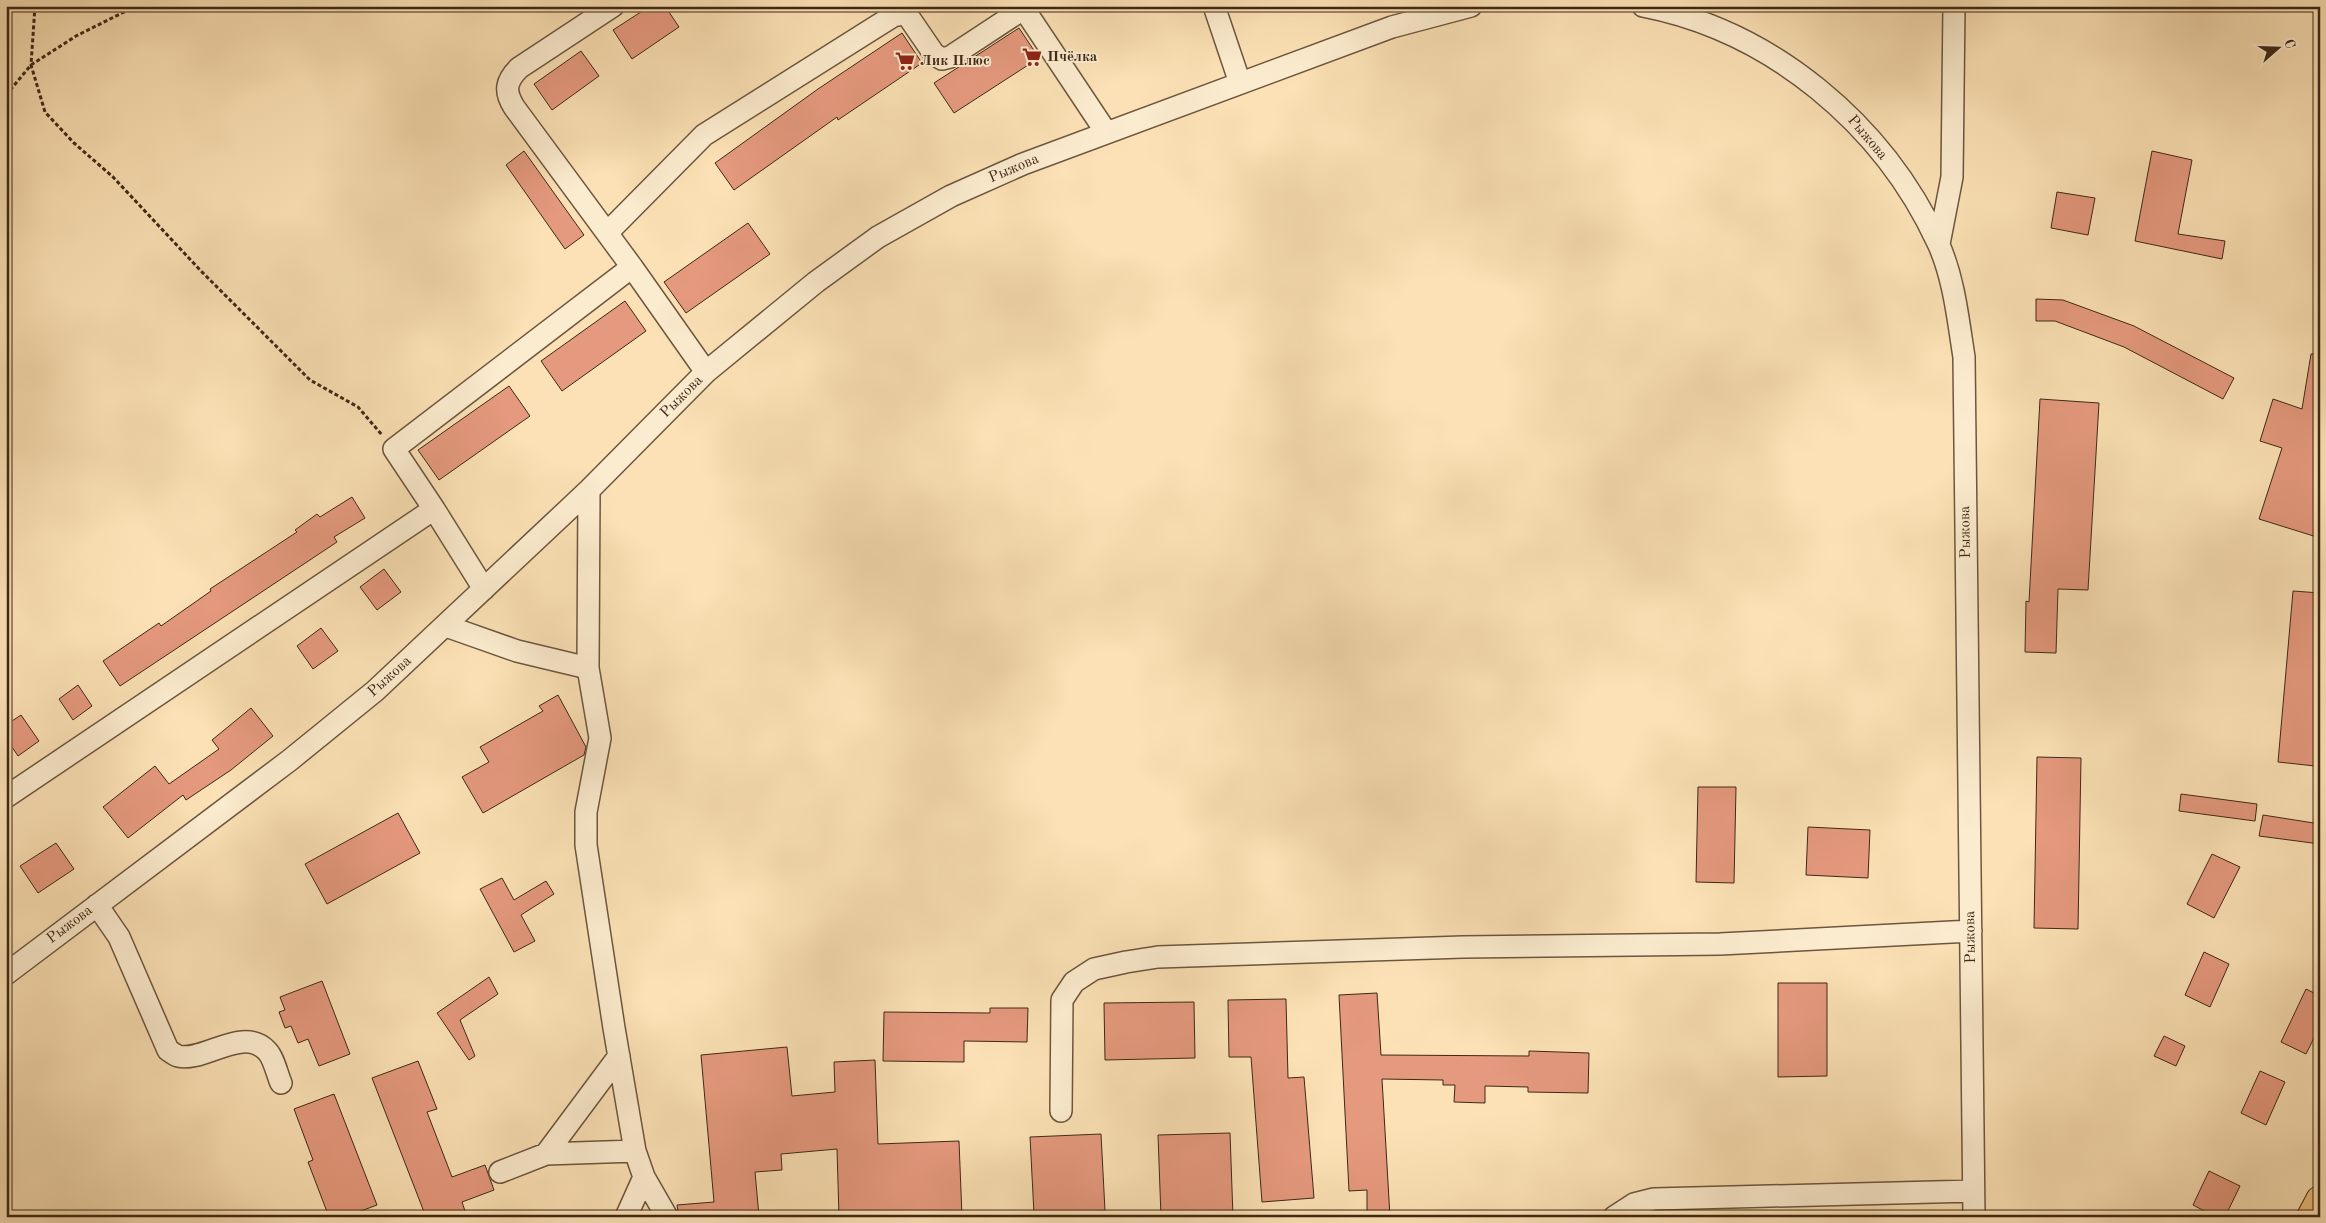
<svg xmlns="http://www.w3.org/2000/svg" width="2326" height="1223" font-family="'Old Standard TT',serif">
<rect width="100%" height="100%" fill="#fbe1b5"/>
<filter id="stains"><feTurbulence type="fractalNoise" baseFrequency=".004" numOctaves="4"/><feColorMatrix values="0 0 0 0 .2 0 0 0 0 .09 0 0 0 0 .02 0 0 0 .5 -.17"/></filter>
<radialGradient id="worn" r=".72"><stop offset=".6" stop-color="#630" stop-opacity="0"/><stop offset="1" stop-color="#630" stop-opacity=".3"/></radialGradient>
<!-- building -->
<path fill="#e5997e" stroke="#3e2817" d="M650,6H665L679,27L632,59L613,30Z
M1019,28L1039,58L954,113L934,83Z
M902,33L922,63L838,120L837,117L734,190L715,163L818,89Z
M581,51L599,76L552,110L534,84Z
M524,151L584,235L565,249L506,165Z
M2152,151L2192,160L2178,234L2225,241L2222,259L2135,241Z
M2057,192L2095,198L2088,235L2051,228Z
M748,223L770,254L686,313L664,282Z
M2036,299L2063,300L2134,326L2234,378L2223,399L2124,347L2055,321H2036Z
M625,301L646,331L562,391L541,361Z
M2311,354H2320V538L2259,519L2282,448L2260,441L2273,399L2302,409Z
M509,386L530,416L439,480L418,450Z
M2040,399L2099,403L2088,590L2058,589L2056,653L2025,652L2026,601L2029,602Z
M352,497L365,518L334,537L337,542L120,686L103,661L159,623L161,626L211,591L210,589L297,532L295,530L317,514L320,517Z
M384,569L401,592L377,610L360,587Z
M2293,591L2320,593V707L2315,766L2278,762Z
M321,628L338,651L313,669L297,646Z
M78,685L92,706L73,720L59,699Z
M558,695L586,747L584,755L483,813L462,777L489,762L480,747L543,711L539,706Z
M251,708L273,736L231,770L186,800L183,795L128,838L103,807L155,766L169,784L219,749L212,740Z
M21,715L39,741L18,756L6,738V725Z
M2037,757L2081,758L2078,929L2034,928Z
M1698,787H1736L1734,883L1696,882Z
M2181,794L2257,804L2255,821L2179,811Z
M398,813L420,853L327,904L305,864Z
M2263,815L2320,824V844L2259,836Z
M1808,827L1870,830L1868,878L1806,875Z
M56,843L74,869L38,893L20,866Z
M2212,854L2240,867L2214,918L2187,904Z
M502,878L514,900L546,881L554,894L521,915L535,941L514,952L480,889Z
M2204,952L2229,964L2210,1007L2185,995Z
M489,977L498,994L460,1020L475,1056L469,1060L437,1013Z
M322,981L350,1054L319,1066L308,1039L298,1043L291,1026L285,1028L279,1012L285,1010L280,997Z
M1778,983H1827V1076L1778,1077Z
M2306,989L2320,996V1026L2306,1054L2281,1042Z
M1377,993L1381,1055L1529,1056V1051L1589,1053L1588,1093L1528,1092V1087L1485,1086V1103L1454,1102L1455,1085H1443V1080L1382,1079L1390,1217H1367V1190L1349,1191L1339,995Z
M1286,999L1288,1078L1304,1077L1314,1198L1262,1202L1251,1057H1229L1228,1000Z
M1194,1002L1195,1058L1105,1060L1104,1003Z
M990,1008H1028L1027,1042L964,1041V1062L883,1061L884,1012L990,1013Z
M2164,1036L2185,1046L2176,1066L2154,1056Z
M787,1047L792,1096L835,1092L834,1062L875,1060L878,1144L959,1141L962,1217H839L837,1149L781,1154L782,1170L755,1172L759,1216L679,1217L677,1205L714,1202L701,1055Z
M418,1061L437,1109L427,1112L452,1177L485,1165L494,1190L462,1202L467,1217H426L372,1078Z
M2260,1071L2285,1082L2266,1125L2241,1113Z
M334,1094L377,1205L345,1217H329L308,1162L313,1160L294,1109Z
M1230,1133L1233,1217H1161L1158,1135Z
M1101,1134L1105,1211L1034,1214L1030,1137Z
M2209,1171L2240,1186L2225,1217H2216L2193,1205Z"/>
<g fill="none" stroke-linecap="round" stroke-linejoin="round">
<defs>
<path id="minor" d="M613,6L519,68C506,81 504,91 514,107L632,267
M1022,6L1106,132
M1214,6L1240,83
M1643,6C1772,31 1883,124 1938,243C1954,278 1958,319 1964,357L1974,1217
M607,233L704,135L893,16L903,14L908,16L934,54L942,59L950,57L1023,9
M1939,244L1952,177L1954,6
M589,490L588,668L600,738L586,812V845L614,1028L635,1151L644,1177L667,1217
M434,509L484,589
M446,626L517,651L588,668
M6,797L434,509L394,449L632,267L706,372
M97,905L119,937L168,1050C171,1052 175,1055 178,1056C203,1063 243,1025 267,1051C274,1058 277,1074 281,1083
M6,974L290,760L375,691L589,490L706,372L816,282L878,237L951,196L1023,164L1392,27L1471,6
M1061,1111L1062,1000L1074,982L1094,969L1126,962L1158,957L1463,947L1720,944L1971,931
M546,1154L619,1056
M500,1172L546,1154L635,1151
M626,1217L644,1177
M1614,1217L1634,1204L1654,1199L1973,1191"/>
<path id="highway" d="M2311,1217L2320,1200"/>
</defs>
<!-- minor casing -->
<use href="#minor" stroke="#6d563e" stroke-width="24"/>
<!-- highway casing -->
<use href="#highway" stroke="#3e2817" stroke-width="30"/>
<!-- path -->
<path stroke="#3e2817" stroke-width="3" stroke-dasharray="4 2.5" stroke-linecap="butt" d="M35,6L31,65L45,112L74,143L113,177L201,271L310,380L358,407L382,435
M6,95L31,65L76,36L136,6"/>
<!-- minor -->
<use href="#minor" stroke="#fceccf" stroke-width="21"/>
<!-- highway -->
<use href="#highway" stroke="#eec07a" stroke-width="28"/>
</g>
<!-- icons -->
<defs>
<symbol id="supermarket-bare" viewBox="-9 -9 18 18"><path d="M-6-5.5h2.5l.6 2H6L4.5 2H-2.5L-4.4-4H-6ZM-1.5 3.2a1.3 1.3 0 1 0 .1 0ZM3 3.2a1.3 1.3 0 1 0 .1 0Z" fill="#8f2418" stroke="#fceccf" stroke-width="2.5" paint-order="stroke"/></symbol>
</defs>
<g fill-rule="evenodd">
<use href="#supermarket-bare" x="1018" y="43" width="28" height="28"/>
<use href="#supermarket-bare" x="891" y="47" width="28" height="28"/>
</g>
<g text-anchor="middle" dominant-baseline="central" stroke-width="4" stroke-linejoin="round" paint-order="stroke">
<!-- poi labels -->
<g font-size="15" font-weight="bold" fill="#3e2817" stroke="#fceccf" text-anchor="start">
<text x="1047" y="57">Пчёлка</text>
<text x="920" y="61">Лик Плюс</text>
</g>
<!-- street labels -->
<g font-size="15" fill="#3e2817" stroke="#fceccf">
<text transform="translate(1867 138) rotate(50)">Рыжова</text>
<text transform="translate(1014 169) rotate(-23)">Рыжова</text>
<text transform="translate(682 397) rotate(-45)">Рыжова</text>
<text transform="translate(1966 532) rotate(-91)">Рыжова</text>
<text transform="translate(390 677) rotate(-42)">Рыжова</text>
<text transform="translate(70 925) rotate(-37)">Рыжова</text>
<text transform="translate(1971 937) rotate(-91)">Рыжова</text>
</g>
</g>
<!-- margin -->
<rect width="2326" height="1223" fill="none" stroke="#fbe1b5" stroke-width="25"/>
<rect x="8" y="8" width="2311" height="1208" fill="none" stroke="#3e2817" stroke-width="2.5"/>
<rect x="12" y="12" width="2301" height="1198" fill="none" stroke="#3e2817"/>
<!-- north arrow -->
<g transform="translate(2278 48) rotate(70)" stroke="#fceccf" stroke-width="4" paint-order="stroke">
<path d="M0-4L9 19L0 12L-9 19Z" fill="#3e2817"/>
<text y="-8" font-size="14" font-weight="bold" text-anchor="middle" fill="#3e2817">С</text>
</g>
<rect width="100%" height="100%" filter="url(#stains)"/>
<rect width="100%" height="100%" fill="url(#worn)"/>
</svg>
